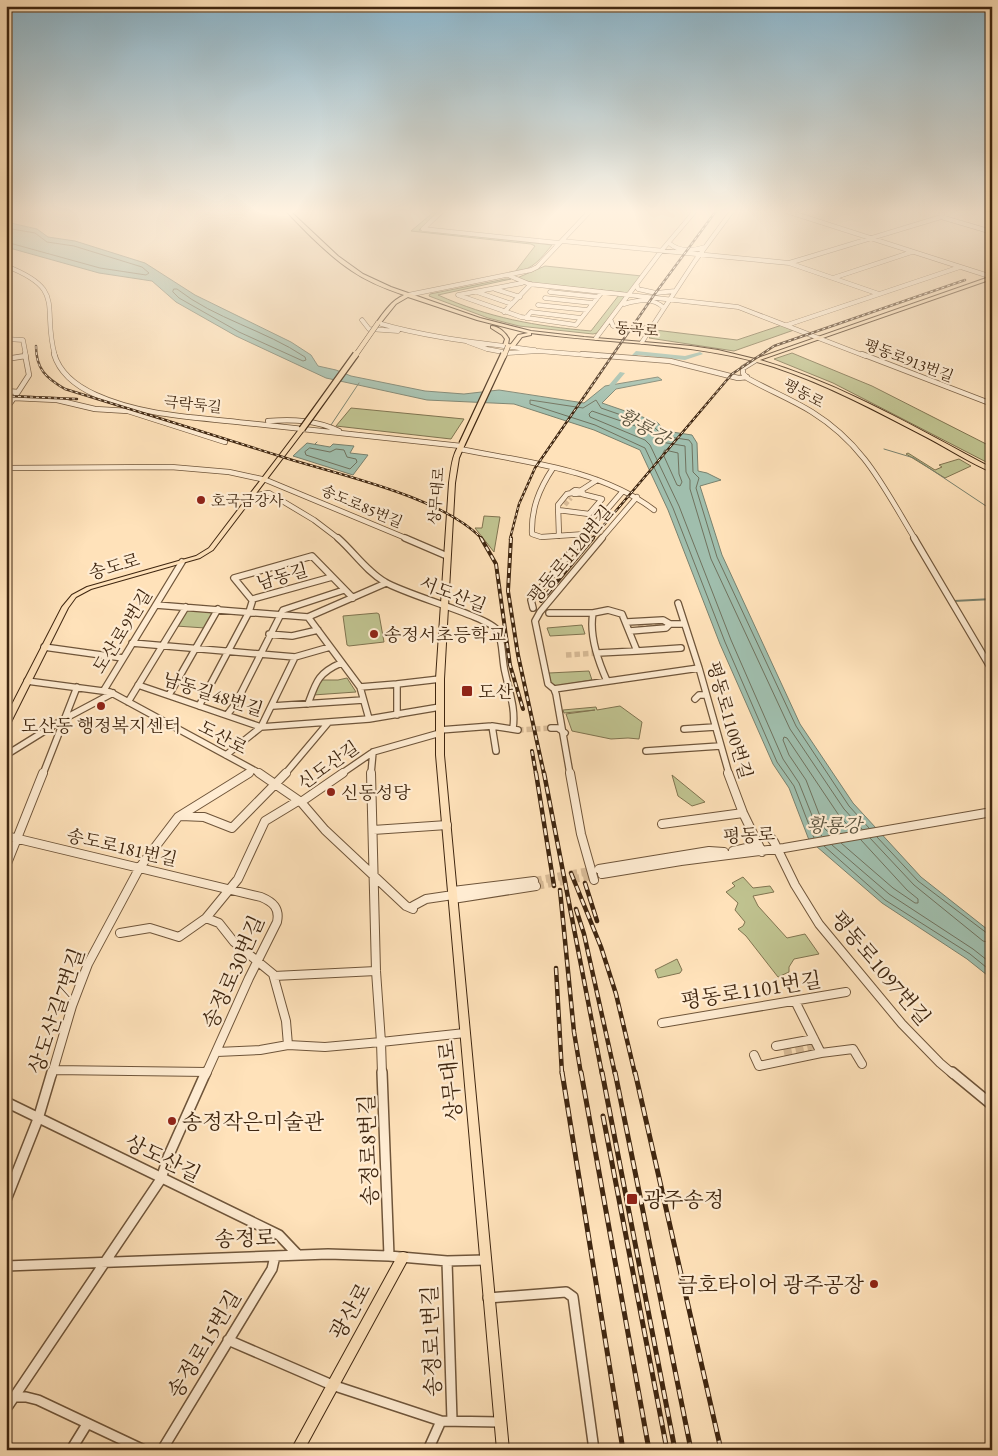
<svg xmlns="http://www.w3.org/2000/svg" width="998" height="1456" font-family="'EB Garamond','Noto Serif KR',serif">
<rect width="100%" height="100%" fill="#ffe2ba"/>
<filter id="stains"><feTurbulence type="fractalNoise" baseFrequency=".004" numOctaves="4"/><feColorMatrix values="0 0 0 0 .2 0 0 0 0 .09 0 0 0 0 .02 0 0 0 .5 -.17"/></filter>
<radialGradient id="worn" r=".72"><stop offset=".6" stop-color="#630" stop-opacity="0"/><stop offset="1" stop-color="#630" stop-opacity=".3"/></radialGradient>
<!-- green -->
<path fill="#c0c390" stroke="#807450" d="M435,211H440L419,230L552,245C541,258 533,270 515,272L535,246L531,244L411,231Z
M545,266L642,276L629,293L533,283L517,278Z
M505,279H511L438,295C489,318 535,326 591,331L619,295L625,297L597,333L593,334L519,326L488,318L429,296L430,294Z
M782,325L794,330L734,351L649,338L655,330L737,340Z
M792,353L872,386L992,447V465L833,383L774,359Z
M351,408L464,419L451,439L336,426Z
M908,453L935,470L942,467L939,465L959,459L971,466L945,478L906,454Z
M484,516L500,517L494,552L475,528H482Z
M192,609L215,611L205,628L176,626L186,610Z
M377,613L379,614L384,642L349,646L347,645L343,616Z
M582,625L585,634L550,636L547,628Z
M589,671L592,680L555,686L551,684L549,673Z
M347,678L356,692L313,695L318,680H338Z
M620,706L642,722L639,739L628,738L611,739L572,731L566,714L595,710L564,713L563,710L596,707L597,710Z
M672,775L705,802L692,806L678,796Z
M743,877L753,888L770,886L774,892L753,896L758,906L787,938L805,934L819,954L794,959L789,967V972L778,977L746,936L738,929L743,926L745,922L735,910L738,903L726,892L735,886L732,883Z
M677,959L682,970L680,973L658,978L655,970Z"/>
<!-- water -->
<path fill="#a0bead" stroke="#79816e" d="M11,223L37,229L48,237L75,241L145,263L195,295L291,342L311,355L318,366L336,370L351,376L425,391L464,394L499,390L584,403L605,386L658,377L662,380L616,389L602,403L657,422L665,431L692,435L697,443L698,471L707,473L721,480L700,486L722,555L800,724L853,803L921,877L992,933V979L967,959L882,903L809,840L789,788L773,764L720,644L668,510L640,450L594,430L514,404L427,400L326,378L236,336L176,302L152,281L99,273L6,247V224Z
M307,443L330,447L333,444L354,446L350,453L368,455L353,475L293,456Z"/>
<g fill="none" stroke-linecap="round" stroke-linejoin="round">
<!-- shore -->
<path stroke="#70725e" stroke-width="1" d="M6,228L35,233L47,242L74,246L142,267L149,273L146,275L100,268L6,242
M174,289H177C215,319 265,330 305,357L306,360L303,361L239,332L179,298L173,292Z
M310,448L330,452L336,449L344,450L347,457L356,459L357,462L350,469L306,455L305,452Z
M665,450L678,453L679,474L682,482L680,486L677,485L663,454Z
M831,835L825,829L806,780L789,755L783,740L784,737L787,738L838,814L853,831
M822,836L819,833L799,783L783,759L731,640L679,506L650,445L645,440L590,417L589,414L592,411L650,431L661,442L685,446L686,472L690,480V489L711,559L790,729L844,809L862,829
M877,837L918,881L992,937
M814,838L794,786L777,762L725,642L673,508L645,448L595,425L530,404V400L583,408L596,400L601,408L653,426L663,436L689,440L692,444L693,472L699,478L696,488L717,557L796,726L849,806L869,828
M870,838L914,885L983,941L992,943
M841,843L893,888L915,903H918V899L907,890L861,840
M832,845L889,894L973,949L992,964
M824,846L885,900L970,954L992,972"/>
<!-- stream-far1 -->
<path stroke="#79816e" stroke-width="1" d="M331,425L359,383
M315,444L317,442
M884,449L914,458L986,506
M988,508L992,510"/>
<!-- stream -->
<path stroke="#79816e" stroke-width="2" d="M954,601L992,599"/>
<!-- river -->
<path fill="#a0bead" fill-rule="evenodd" d="M636,351L685,356L700,352L703,354L685,360L638,355L635,358H631V356Z
M620,372L625,373L614,386H610L609,385Z"/>
<!-- minor-tunnel-far2 -->
<path stroke="#d9bc98" stroke-width="4.5" stroke-dasharray="4.5 2.5" stroke-linecap="butt" d="M565,505L571,498
M589,534L607,532"/>
<!-- minor-tunnel-far1 -->
<path stroke="#d9bc98" stroke-width="5.5" stroke-dasharray="5.5 3" stroke-linecap="butt" d="M638,627L670,624
M566,655L598,653
M518,730L551,728"/>
<!-- minor-tunnel -->
<path stroke="#d9bc98" stroke-width="8" stroke-dasharray="8 4" stroke-linecap="butt" d="M534,881L595,870
M536,886L602,874
M784,1053L818,1046"/>
<defs>
<path id="minor-far4" d="M442,211L423,229L559,243
M786,211L992,277
M941,217L992,232
M562,241L789,263L879,294
M669,243C679,252 693,251 705,247
M789,263L941,217L943,211
M6,266C68,290 41,306 55,356
M510,276L529,284L738,307L865,356
M833,278L912,252
M522,283L458,295L521,317L576,325L602,292
M637,286L638,289L656,293L675,291
M495,289L520,297
M477,292L512,304
M550,292L598,297
M408,295L531,270L537,267L590,211
M545,298L592,303
M624,304C638,300 653,297 664,308
M538,305L587,310
M504,312L531,284
M526,318L531,312L581,318
M362,320L369,329L398,331
M611,321L613,326C626,331 639,331 652,326
M378,323C429,338 482,343 535,350
M787,325L960,267
M596,338L662,250L695,211
M6,339L23,340L26,356
M468,342L487,349L508,353L539,351L599,356
M642,342L695,261L732,211"/>
<path id="minor-far3" d="M54,354C60,374 78,387 96,395C142,416 196,417 246,423C317,430 389,438 461,446
M582,354L670,361L738,378L747,377
M862,354L992,404
M6,359L25,356
M756,360L743,368V373L747,378C768,390 791,399 812,412C865,445 884,488 915,539
M6,391L18,392L6,409
M18,392L29,375L25,354
M14,398L57,400L95,409L128,411L225,442
M268,421C293,419 316,420 339,431
M460,449C525,462 600,469 654,510
M6,468L171,467L229,472L266,480L408,539
M553,468C539,489 531,509 532,534L541,537L586,534
M575,490L582,491L583,493L574,494L572,492Z
M580,491L597,480
M252,496L269,493L314,520L339,539
M558,510L589,514L602,499L582,494
M559,536L558,505L567,494L572,493
M582,539L623,491
M601,539L637,497"/>
<path id="minor-far2" d="M338,538C354,552 366,571 385,582C406,595 489,617 497,630C503,639 502,661 505,672C509,691 516,709 513,728
M405,538L447,556
M914,538L992,670
M252,600L234,578L312,556L353,598
M678,603L699,668L729,774
M156,605L308,617L360,687L369,719
M533,608L531,600L583,538
M549,613H593
M308,617L386,583
M627,622L663,620L670,624H684
M630,631L666,628L670,624
M269,634L292,636L318,630
M132,643L295,657L261,727L226,755
M44,647L123,658
M637,651L681,648
M598,653L637,651L622,614L608,610L593,613C589,635 598,661 607,681
M295,657L330,647
M27,681L110,692L261,774
M138,685L261,727L369,719L440,707
M360,687L397,684
M554,689L699,668
M104,690L182,562
M169,695L218,609
M695,699L699,695H706
M128,702L186,607
M308,704C316,682 318,673 341,663
M199,706L249,612L253,599L332,577
M273,706L363,700
M227,715L236,703L283,610L344,590
M397,715V684L440,679
M492,726L496,751
M551,728H558L565,733
M684,729L715,727
M440,730L492,726L518,730
M646,751L720,746
M6,755L64,719L113,693
M43,774L77,687
M247,774L253,770
M285,774L328,723
M341,774L373,752L440,733
M371,774L373,752
M570,774L556,694L554,689L548,684L535,621L540,612L602,538"/>
<path id="minor-far1" d="M259,773L301,802L325,830L406,906L413,909V906L426,899L453,895
M371,773L376,971L381,1042L465,1033
M570,773L581,834L594,880
M728,773L743,813L762,852
M301,802L343,773
M181,816L204,817L232,828L286,773
M662,824L743,813
M373,830L447,825
M768,834L774,842L795,885L819,924L902,1024L940,1063L953,1074
M6,836L261,897C273,902 280,908 277,922L249,978L206,1074
M733,851L751,847L755,842L754,837
M6,866L43,773
M599,869L709,851L724,852
M602,874L681,861L784,848L992,812
M453,891L534,881
M453,899L536,886
M206,918L219,923L234,942L273,974L286,1021L288,1045L325,1047L381,1042L382,1074
M120,933L150,928L179,937L206,918L238,879L265,821L298,801
M274,976L376,971
M795,1001L821,1053L853,1049L862,1064
M662,1023L846,992
M776,1046L814,1039
M217,1052L260,1050L288,1045
M754,1055L759,1066L821,1053
M53,1070L207,1072
M52,1074L72,1006L88,964L140,867L178,817L249,773"/>
<path id="minor" d="M382,1072L389,1256
M952,1072L992,1105
M6,1102L279,1235L298,1255
M6,1200L38,1119L52,1072
M447,1261L452,1420
M6,1266L328,1254L389,1256L447,1261L485,1260
M488,1298L566,1292L573,1297L594,1450
M228,1340L332,1385L441,1421L500,1422
M6,1397H26L38,1400L144,1450
M6,1409L161,1179L168,1157L206,1072
M71,1450L87,1424
M162,1450L272,1269L275,1256
M428,1450L441,1421"/>
<path id="major" d="M286,211H290L338,256L363,274L391,287L480,318L531,331L584,337L691,346L718,350L755,359L992,276V279L760,360C842,384 916,428 992,468V472C970,463 949,449 928,438C878,412 828,385 774,367C695,342 612,344 531,333V335L522,337L515,346L508,347L503,345L505,339L502,335L491,328V326C499,326 506,333 509,339L508,345L511,344L518,335L528,333L477,320L408,297L396,304L380,324H376V323C384,312 391,301 404,295C386,289 368,282 352,271C328,255 306,232 286,211Z
M300,428L305,429L213,550L200,558L91,589L76,597L68,608L10,724L6,726V716L62,607L72,595L87,587L196,556L209,548Z
M462,442L465,444L459,458L455,483L444,679V755L509,1450H497L436,755V679L449,483C451,470 452,451 462,442Z
M403,1252L407,1253L409,1257L407,1261L304,1450H291L399,1253Z"/>
</defs>
<!-- minor-far4 casing -->
<use href="#minor-far4" stroke="#6f553a" stroke-width="5"/>
<!-- minor-far3 casing -->
<use href="#minor-far3" stroke="#6f553a" stroke-width="6"/>
<!-- minor-far2 casing -->
<use href="#minor-far2" stroke="#6f553a" stroke-width="8"/>
<!-- minor-far1 casing -->
<use href="#minor-far1" stroke="#6f553a" stroke-width="10"/>
<!-- minor casing -->
<use href="#minor" stroke="#6f553a" stroke-width="12"/>
<!-- major casing -->
<use href="#major" stroke="#3f2610" stroke-width="2"/>
<!-- minor-far4 -->
<use href="#minor-far4" stroke="#ffecd2" stroke-width="4"/>
<!-- minor-far3 -->
<use href="#minor-far3" stroke="#ffecd2" stroke-width="4.5"/>
<!-- minor-far2 -->
<use href="#minor-far2" stroke="#ffecd2" stroke-width="5.5"/>
<!-- minor-far1 -->
<use href="#minor-far1" stroke="#ffecd2" stroke-width="8"/>
<!-- minor -->
<use href="#minor" stroke="#ffecd2" stroke-width="9"/>
<!-- major -->
<use href="#major" fill="#ffe2ba" fill-rule="evenodd"/>
<defs>
<path id="rail-far3" d="M36,346C36,369 46,378 65,389C140,412 214,435 289,459C344,476 444,498 482,539
M6,396L77,399
M510,539L519,504L535,468L654,295L716,211
M592,539L732,374L774,346L965,280"/>
<path id="rail-far2" d="M481,538L496,564L510,665L523,709
M511,538L508,591L518,655L544,774
M541,601L593,538
M532,751L536,774"/>
<path id="rail-far1" d="M536,773L554,886
M544,773L602,1074
M571,873L601,947L616,994L635,1074
M585,883L597,921
M560,890L574,1032L581,1074
M576,909L584,934L615,1074
M556,968L562,1074"/>
<path id="rail" d="M562,1072L623,1450
M581,1072L649,1450
M602,1072L675,1450
M615,1072L691,1450
M635,1072L721,1450
M603,1116L667,1450"/>
</defs>
<!-- rail-far3 casing -->
<use href="#rail-far3" stroke="#3f2610" stroke-width="2.5"/>
<!-- rail-far2 casing -->
<use href="#rail-far2" stroke="#3f2610" stroke-width="4"/>
<!-- rail-far1 casing -->
<use href="#rail-far1" stroke="#3f2610" stroke-width="4.5"/>
<!-- rail casing -->
<use href="#rail" stroke="#3f2610" stroke-width="5"/>
<!-- rail-far3 -->
<use href="#rail-far3" stroke="#ffecd2" stroke-width="1" stroke-dasharray="3" stroke-linecap="butt"/>
<!-- rail-far2 -->
<use href="#rail-far2" stroke="#ffecd2" stroke-width="2" stroke-dasharray="5" stroke-linecap="butt"/>
<!-- rail-far1 -->
<use href="#rail-far1" stroke="#ffecd2" stroke-width="2.5" stroke-dasharray="7" stroke-linecap="butt"/>
<!-- rail -->
<use href="#rail" stroke="#ffecd2" stroke-width="3" stroke-dasharray="9" stroke-linecap="butt"/>
<defs>
<path id="major-bridge-far1" d="M355,356L378,323
M504,356L508,346"/>
<path id="major-bridge" d="M302,429L356,354
M462,444L504,354"/>
</defs>
<!-- major-bridge-far1 casing -->
<use href="#major-bridge-far1" stroke="#3f2610" stroke-width="5.5" stroke-linecap="butt"/>
<!-- major-bridge casing -->
<use href="#major-bridge" stroke="#3f2610" stroke-width="8" stroke-linecap="butt"/>
<!-- major-bridge-far1 -->
<use href="#major-bridge-far1" stroke="#ffe2ba" stroke-width="4.5"/>
<!-- major-bridge -->
<use href="#major-bridge" stroke="#ffe2ba" stroke-width="5.5"/>
</g>
<!-- sky -->
<linearGradient id="sky" x2="0" y2="1"><stop stop-color="#8bb8d0"/><stop offset="0.51" stop-color="#fff2e0"/><stop offset="1" stop-color="#fff2e0" stop-opacity="0"/></linearGradient>
<rect width="998" height="415" fill="url(#sky)"/>
<!-- markers -->
<g fill="#8f2418" stroke="#ffecd2" stroke-width="2">
<circle cx="201" cy="500" r="5"/>
<circle cx="374" cy="634" r="5"/>
<rect x="461" y="685" width="12" height="12" rx="2.5"/>
<circle cx="101" cy="706" r="5"/>
<circle cx="331" cy="792" r="5"/>
<circle cx="172" cy="1121" r="5"/>
<rect x="626" y="1193" width="12" height="12" rx="2.5"/>
<circle cx="874" cy="1284" r="5"/>
</g>
<g text-anchor="middle" dominant-baseline="central" stroke-width="4.5" stroke-linejoin="round" paint-order="stroke">
<!-- far-street labels -->
<g font-size="15" fill="#3f2610" stroke="#ffecd2">
<text transform="translate(637 329) rotate(5)">동곡로</text>
<text transform="translate(909 360) rotate(21)">평동로913번길</text>
<text transform="translate(804 393) rotate(29)">평동로</text>
<text transform="translate(193 404) rotate(6)">극락둑길</text>
<text transform="translate(436 496) rotate(-85)">상무대로</text>
<text transform="translate(362 506) rotate(23)">송도로85번길</text>
</g>
<!-- far-poi labels -->
<g font-size="15" fill="#3f2610" stroke="#ffecd2" text-anchor="start">
<text x="211" y="500">호국금강사</text>
</g>
<!-- street labels -->
<g font-size="18" fill="#3f2610" stroke="#ffecd2">
<text transform="translate(570 554) rotate(-50)">평동로1120번길</text>
<text transform="translate(114 566) rotate(-16)">송도로</text>
<text transform="translate(282 576) rotate(-16)">남동길</text>
<text transform="translate(453 594) rotate(21)">서도산길</text>
<text transform="translate(122 631) rotate(-58)">도산로9번길</text>
<text transform="translate(213 694) rotate(18)">남동길48번길</text>
<text transform="translate(730 720) rotate(74)">평동로1100번길</text>
<text transform="translate(223 737) rotate(28)">도산로</text>
<text transform="translate(328 765) rotate(-35)">신도산길</text>
<text transform="translate(749 835) rotate(-3)">평동로</text>
<text transform="translate(122 847) rotate(13)">송도로181번길</text>
</g>
<!-- poi labels -->
<g font-size="18" fill="#3f2610" stroke="#ffecd2" text-anchor="start">
<text x="384" y="634">송정서초등학교</text>
<text x="478" y="691">도산</text>
<text x="101" y="725" text-anchor="middle">도산동 행정복지센터</text>
<text x="341" y="792">신동성당</text>
</g>
<!-- water labels -->
<g font-size="19" font-style="italic" fill="#5c543f" stroke="#ffecd2">
<text transform="translate(644 427) rotate(29)">황룡강</text>
<text x="834" y="825">황룡강</text>
</g>
<!-- near-street labels -->
<g font-size="21" fill="#3f2610" stroke="#ffecd2">
<text transform="translate(881 968) rotate(50)">평동로1097번길</text>
<text transform="translate(233 972) rotate(-66)">송정로30번길</text>
<text transform="translate(751 990) rotate(-9)">평동로1101번길</text>
<text transform="translate(56 1011) rotate(-71)">상도산길7번길</text>
<text transform="translate(450 1081) rotate(-96)">상무대로</text>
<text transform="translate(368 1150) rotate(-92)">송정로8번길</text>
<text transform="translate(163 1158) rotate(26)">상도산길</text>
<text transform="translate(245 1238) rotate(-2)">송정로</text>
<text transform="translate(350 1311) rotate(-61)">광산로</text>
<text transform="translate(431 1341) rotate(-92)">송정로1번길</text>
<text transform="translate(204 1344) rotate(-59)">송정로15번길</text>
</g>
<!-- near-poi labels -->
<g font-size="21" fill="#3f2610" stroke="#ffecd2" text-anchor="start">
<text x="182" y="1121">송정작은미술관</text>
<text x="643" y="1199">광주송정</text>
<text x="864" y="1284" text-anchor="end">금호타이어 광주공장</text>
</g>
</g>
<!-- margin -->
<rect width="998" height="1456" fill="none" stroke="#ffe2ba" stroke-width="25"/>
<rect x="8" y="8" width="983" height="1441" fill="none" stroke="#3f2610" stroke-width="2.5"/>
<rect x="12" y="12" width="973" height="1431" fill="none" stroke="#3f2610"/>
<rect width="100%" height="100%" filter="url(#stains)"/>
<rect width="100%" height="100%" fill="url(#worn)"/>
</svg>
